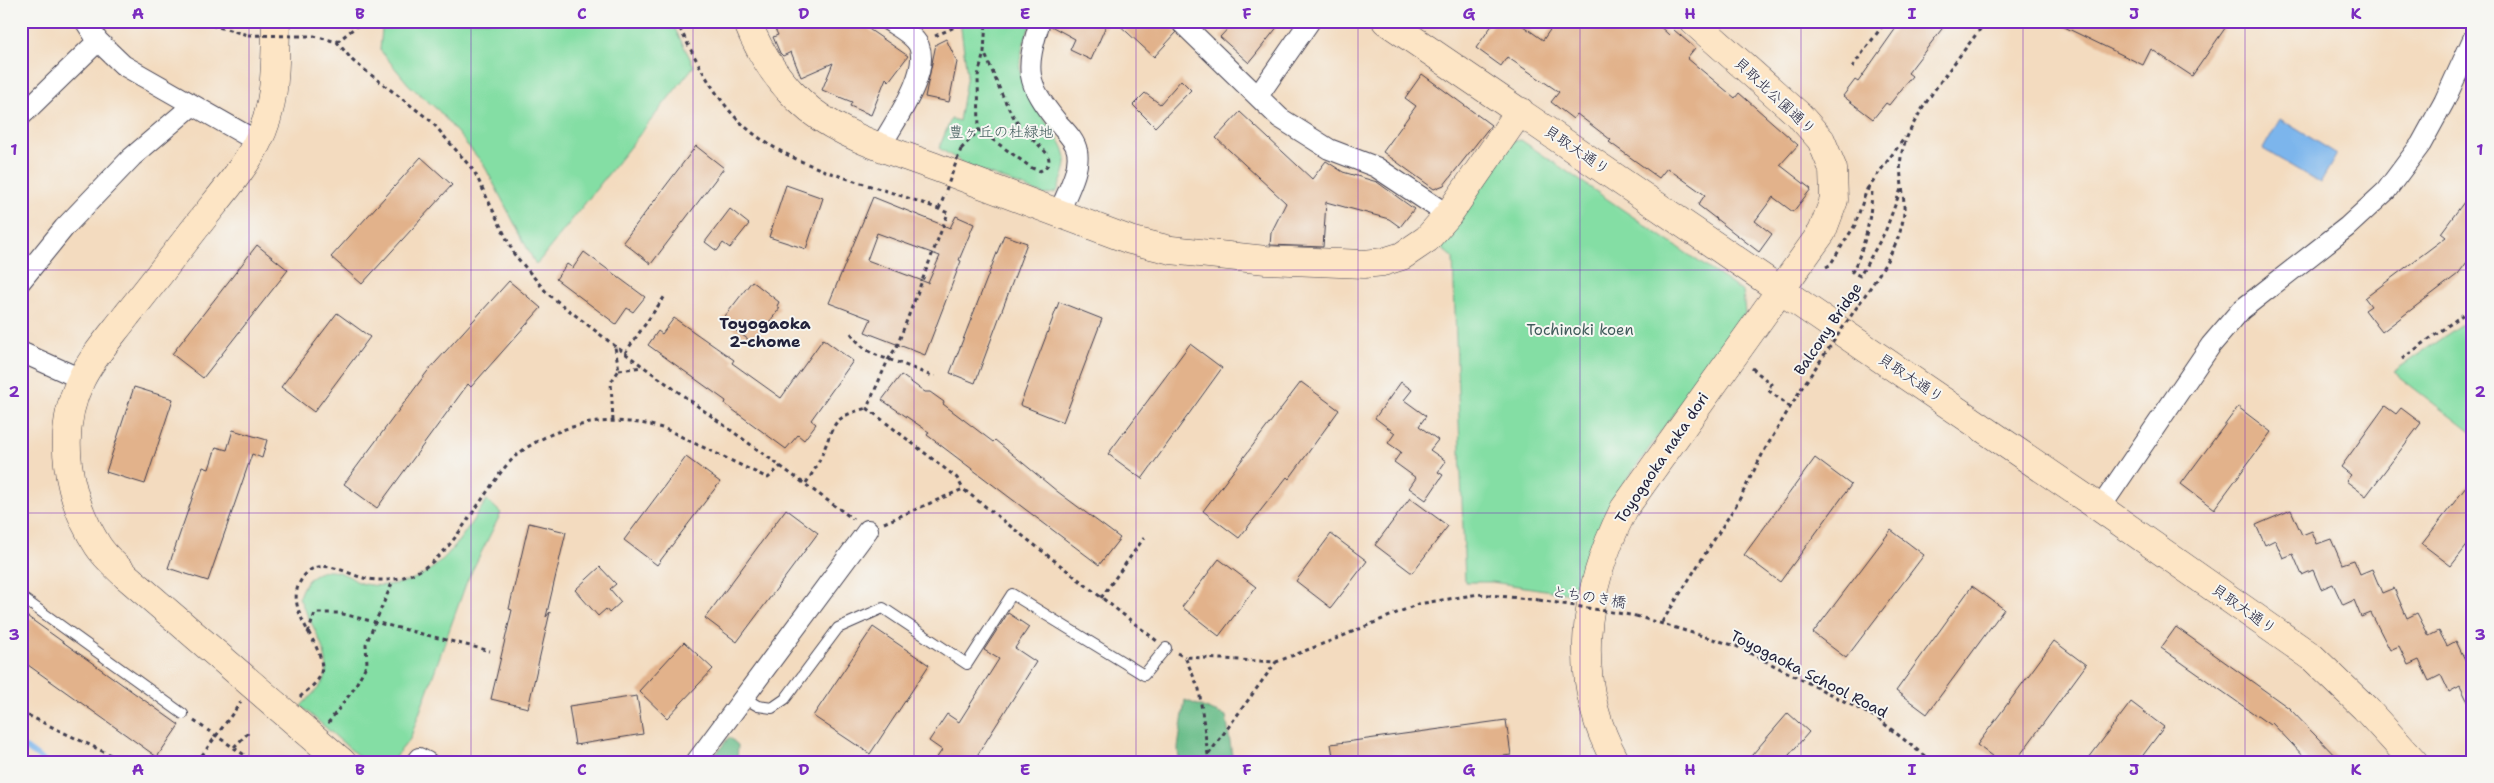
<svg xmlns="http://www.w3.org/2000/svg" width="2494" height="783" font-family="'Shantell Sans','Klee One',sans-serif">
<rect width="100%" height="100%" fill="#f6f6f2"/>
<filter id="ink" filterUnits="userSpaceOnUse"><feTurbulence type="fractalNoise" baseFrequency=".02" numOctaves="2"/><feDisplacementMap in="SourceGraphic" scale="10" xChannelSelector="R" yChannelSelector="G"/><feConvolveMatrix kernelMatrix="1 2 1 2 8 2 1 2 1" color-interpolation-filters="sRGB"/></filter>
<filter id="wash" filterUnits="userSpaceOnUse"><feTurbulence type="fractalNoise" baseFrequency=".0096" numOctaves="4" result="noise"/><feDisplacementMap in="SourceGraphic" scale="20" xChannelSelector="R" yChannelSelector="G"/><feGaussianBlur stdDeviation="1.12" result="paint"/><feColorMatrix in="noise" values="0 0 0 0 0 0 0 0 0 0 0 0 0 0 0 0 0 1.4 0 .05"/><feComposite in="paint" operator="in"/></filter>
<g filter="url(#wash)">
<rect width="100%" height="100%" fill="#f3dbbf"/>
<!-- green -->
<path fill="#84dea4" stroke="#538070" d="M372,21H671L694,66L536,265L484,165L439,111L409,85L380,50L382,29Z
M960,21H1032C1010,75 1019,84 1051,129C1058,138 1065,147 1066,159C1067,169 1060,183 1057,192L1045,195L966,165L939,148L951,119L959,121L967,74Z
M1521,140L1743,292L1745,314L1613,499L1593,539L1578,595L1492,582H1465L1453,258L1436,244L1508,142Z
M2468,320L2473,324V434L2393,372Z
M487,500L501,513L467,581L410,739L391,762H365L301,706C308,698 317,691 323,682C337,660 307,619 299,597C306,574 323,565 346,575C351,577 355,581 360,583C377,588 399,585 416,578C449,563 466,529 487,500Z"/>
<!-- forest -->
<path fill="#6bbd8a" stroke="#467062" d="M1185,700L1226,716L1233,762H1179L1178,748Z
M729,737L738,745L737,762H710Z"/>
<!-- water -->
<path fill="#7cb5ec" stroke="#4f6c94" d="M2280,119L2337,154L2320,183L2263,149Z"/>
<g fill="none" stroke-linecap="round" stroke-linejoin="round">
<!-- stream -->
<path stroke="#7cb5ec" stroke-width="5.5" d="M26,748L45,762"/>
</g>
<g id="blocks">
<!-- building -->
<path fill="#e2b28b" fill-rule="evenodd" d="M771,21H857L908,56L889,81L886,78L871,115L850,106L852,102L822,90L833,63L801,77L791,52L783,56L780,53L773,37L778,35Z
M1052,21H1108L1091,60L1070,50L1075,39L1051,26Z
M1115,21H1168L1176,33L1154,57Z
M1235,21H1282L1249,63L1220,37Z
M1495,21H1516L1543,40L1556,21H1654L1669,35L1674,30L1695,48L1687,58L1735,98L1739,93L1798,145L1780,165L1811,189L1793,212L1773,197L1755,221L1772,234L1759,252L1698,205L1705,195L1667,168L1659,178L1609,142L1611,140L1577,114L1573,119L1551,102L1559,92L1507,57L1501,66L1476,48Z
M1901,21H1948L1908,73L1912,76L1889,105L1886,103L1873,119L1843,96L1855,80L1858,82Z
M2052,21H2230L2192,76L2151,49L2143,65Z
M946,39L957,62L949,102L925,97L936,44Z
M1422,74L1491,125L1444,185L1434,189L1383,152L1416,106L1405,98Z
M1181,80L1191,90L1155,127L1133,105L1145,93L1160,104Z
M1240,112L1312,179L1326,161L1343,172L1377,182L1414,209L1400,227L1389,219L1326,202L1323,247L1270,245L1271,233L1286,203L1216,138Z
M696,146L724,168L651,264L623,242Z
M421,157L452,185L362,284L331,257Z
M786,185L823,198L806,249L769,237Z
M2473,190V254L2458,274L2382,332L2365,310L2371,306L2365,298L2446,237L2441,233Z
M873,197L950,228L956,216L974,224L959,260L961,261L925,355L865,332L871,319L829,303ZM877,233L940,256L928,283L867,260Z
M730,209L749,224L730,248L723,243L717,251L705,242Z
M1004,235L1027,243L975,383L950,373Z
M257,245L288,270L203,378L172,354Z
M584,252L645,297L633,312L627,308L616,324L556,279L567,264L573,268Z
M509,281L541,308L471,387L468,384L377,508L344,484L427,372Z
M752,281L779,302L777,306L780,308L753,343L722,320Z
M1059,302L1102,319L1063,422L1020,405Z
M337,313L370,337L314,412L281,387Z
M674,318L734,360L732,363L781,398L823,339L853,361L811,420L816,424L804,440L798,435L786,449L725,404L726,401L648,345L658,331L662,334Z
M1190,344L1222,368L1142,479L1108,454Z
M901,375L925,392H930L944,402L943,404L993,442L995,440L1058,492L1120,538L1099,565L927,435L929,432L882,400Z
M1301,382L1339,410L1289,479L1287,477L1239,538L1203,511Z
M1401,382L1412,390L1404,400L1426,416L1419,426L1438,440L1430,450L1446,461L1438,472L1443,475L1426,500L1409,488L1416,478L1394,462L1401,452L1388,443L1395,433L1375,418Z
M134,387L173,399L145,484L106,472Z
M2385,406L2396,414L2401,408L2421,423L2366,496L2346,481L2351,475L2341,467Z
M2238,407L2271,432L2214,509L2181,484Z
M233,430L267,440L262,458L252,454L208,581L168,568L203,467L209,469L216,447L227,450Z
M686,457L720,482L657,565L624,540Z
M1815,458L1851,485L1780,582L1744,555Z
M2473,478V538L2451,566L2422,544Z
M1410,498L1448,526L1412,573L1375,545Z
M786,509L818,533L737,642L705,618Z
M2291,510L2302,535L2312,531L2317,544L2331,539L2342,564L2354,560L2360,574L2372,569L2382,593L2394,588L2407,618L2417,613L2429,636L2439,631L2447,646L2456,641L2468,666L2473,664V712L2460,686L2449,692L2441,675L2429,681L2419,660L2408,665L2399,646L2390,650L2371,613L2361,617L2354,600L2343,605L2333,584L2321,589L2313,570L2302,575L2293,554L2283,558L2275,540L2265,545L2256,525Z
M529,523L566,532L546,617L550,612L528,708L491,699L512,610L509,609Z
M1891,530L1924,555L1846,658L1813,633Z
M1331,534L1367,561L1331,608L1296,581Z
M1219,559L1256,587L1219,636L1182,607Z
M600,567L616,584L610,589L621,602L609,613L606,609L598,616L575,590Z
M1972,586L2004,609L1927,714L1896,691Z
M21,612L179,725L157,757L21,660Z
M1008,613L1029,627L1015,648L1036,662L973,762H934L942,750L929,741L947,714L959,722L999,659L984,650Z
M873,627L929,665L870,754L813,716Z
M2176,627L2289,708L2341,762H2309L2272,723L2270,725L2161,648Z
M2054,641L2086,665L2015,762H2000L1977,745Z
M684,642L713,669L667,718L639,691Z
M637,696L643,734L575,745L569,706Z
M2131,702L2164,727L2138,762H2086Z
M1788,713L1809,732L1783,762H1746Z
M1506,720L1511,755L1460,762H1334L1331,744Z"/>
</g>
</g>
<g filter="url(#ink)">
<use href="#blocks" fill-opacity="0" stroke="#413e4f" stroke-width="1"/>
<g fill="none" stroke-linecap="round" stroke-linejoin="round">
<defs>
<path id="lane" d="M21,597L183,714
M744,698L758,706L772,708L785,699L838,628L883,608L967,664L1012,594L1144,675L1166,648"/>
<path id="street" d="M85,21L98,41L123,65L258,142
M1040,21C1025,71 1025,82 1058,123C1065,131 1075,140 1077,151C1081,170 1065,196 1059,213
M1180,21L1280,118L1329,149L1376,167L1448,215
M1258,96L1310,21
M21,116L98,41
M881,146C894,122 930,74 919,46C914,35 898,27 889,21
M21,281L64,228L132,157L193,105
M21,352L81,379
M2100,508L2211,345L2241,310L2347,227L2386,191L2421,144L2444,102L2473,39
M416,762L419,758L427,762
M696,762L868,530"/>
<path id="secondary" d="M276,21C275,63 277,106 257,143C243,170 223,193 204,217C178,250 153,283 127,315C112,335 92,357 81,380C55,433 67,498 98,546C105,557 117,567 126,576L342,762
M747,21C760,55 782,87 810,110C846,138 895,152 938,168C1002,192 1066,216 1130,240L1171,250L1266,260L1364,264L1383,262L1402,256L1427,239L1448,215L1520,111
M1386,21L2100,508L2312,657L2365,708L2414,762
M1616,762C1570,680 1583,589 1624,509L1822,232L1834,200L1833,169L1821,140L1799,115L1693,21"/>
</defs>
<!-- lane casing -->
<use href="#lane" stroke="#413e4f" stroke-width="12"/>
<!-- street casing -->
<use href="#street" stroke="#413e4f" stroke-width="22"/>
<!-- secondary casing -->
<use href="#secondary" stroke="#413e4f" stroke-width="29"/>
<!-- path -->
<path stroke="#413e4f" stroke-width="3" stroke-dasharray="4 4" stroke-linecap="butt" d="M196,21L248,35
M676,21C692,52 707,83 729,110C780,172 878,182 948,213L897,346L888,360L867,408
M987,24L994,21
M297,36H314L337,42L353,61L431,121L474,171L514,254L548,294L615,346L853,519
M935,36L968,21
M337,42L363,21
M1852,67L1886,21
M979,130L1032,168L1040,171C1046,168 1051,163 1048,156C1043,146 1028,138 1021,128C1004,105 996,78 984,52
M961,149L979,130L978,76L984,52L986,21
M1867,189L1905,137
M939,209L945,194
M1826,267L1830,265L1855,225L1867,189L1872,191C1871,219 1865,247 1852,272L1860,276L1885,232L1901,189
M1874,282C1887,261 1902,238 1904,212C1905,192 1897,172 1902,152C1912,112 1961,56 1986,21
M851,333C865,354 877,355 899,363C911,367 923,373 935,377
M625,353L665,296
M2402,359L2468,311L2473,313
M1752,368L1771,384L1768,390L1790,407
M619,370L643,367
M867,408L957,478L963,489
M613,421L611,382L619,370L615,347
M806,483C811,475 817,467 820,459C835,427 828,418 867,408
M884,523L963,489L1157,641
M1101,598L1144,538
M1636,616L1736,646L1877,718L1932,762
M1662,622L1738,502L1764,451L1801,389
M308,633L315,613H339L490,651
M1177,653L1185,657
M300,697C306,691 315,685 319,678C334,651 282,614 300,582C314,555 340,570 360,577C376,582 396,581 412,574C444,561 461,528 481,501C492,485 505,463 522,451C562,422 614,414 662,428C674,432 685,439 696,444C720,455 744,467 768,478L781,466
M21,712L125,762
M194,721L255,762
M328,723L353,690L367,664L366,644L393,581
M234,747L249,732
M1208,755L1199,689L1185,657L1276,662L1338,638L1418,604L1479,594L1539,600
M197,762L241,702
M1209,762L1208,755L1276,662"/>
<!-- lane -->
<use href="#lane" stroke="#fff" stroke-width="10"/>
<!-- street -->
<use href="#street" stroke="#fff" stroke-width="20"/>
<!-- secondary -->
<use href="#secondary" stroke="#fde5c5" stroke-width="28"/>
<!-- path-bridge -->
<path stroke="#413e4f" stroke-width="3" stroke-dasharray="4 4" stroke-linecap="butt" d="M248,35L297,36
M946,190L961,149
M1801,389L1874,282
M1539,600L1636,616"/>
</g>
</g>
<!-- grid -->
<path fill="none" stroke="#7b2cbf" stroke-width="1" stroke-opacity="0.55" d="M249,21V762M471,21V762M693,21V762M914,21V762M1136,21V762M1358,21V762M1580,21V762M1801,21V762M2023,21V762M2245,21V762M21,270H2473M21,513H2473"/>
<g text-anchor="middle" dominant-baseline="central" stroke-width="4" stroke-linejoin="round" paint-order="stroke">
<!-- street labels -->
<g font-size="15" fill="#22223b" stroke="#f6f6f2">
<text transform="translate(1775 96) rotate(43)">貝取北公園通り</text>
<text transform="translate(1577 150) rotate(34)">貝取大通り</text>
<text transform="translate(1828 329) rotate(-56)">Balcony Bridge</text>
<text transform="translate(1911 378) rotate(34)">貝取大通り</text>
<text transform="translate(1662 458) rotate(-56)">Toyogaoka naka dori</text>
<text transform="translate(1589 597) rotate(9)">とちのき橋</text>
<text transform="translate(2244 609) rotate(35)">貝取大通り</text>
<text transform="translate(1809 674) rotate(27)">Toyogaoka School Road</text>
</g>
<!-- park labels -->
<g font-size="15" fill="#3f5a5a" stroke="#f6f6f2">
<text x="1001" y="132">豊ヶ丘の杜緑地</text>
<text x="1580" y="330">Tochinoki koen</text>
</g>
<!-- neighbourhood labels -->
<g font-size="16" font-weight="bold" fill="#22223b" stroke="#f6f6f2">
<text x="765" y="323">Toyogaoka<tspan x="765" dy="18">2-chome</tspan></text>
</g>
</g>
<!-- margin -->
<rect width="2494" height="783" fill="none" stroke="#f6f6f2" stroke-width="55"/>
<rect x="28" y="28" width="2438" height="728" fill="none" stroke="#7b2cbf" stroke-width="2"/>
<g font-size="16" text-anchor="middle" font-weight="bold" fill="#7b2cbf">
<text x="138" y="19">A</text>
<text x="360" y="19">B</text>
<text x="582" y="19">C</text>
<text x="804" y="19">D</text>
<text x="1025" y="19">E</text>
<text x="1247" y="19">F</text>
<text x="1469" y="19">G</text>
<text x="1690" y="19">H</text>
<text x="1912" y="19">I</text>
<text x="2134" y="19">J</text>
<text x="2356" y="19">K</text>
<text x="14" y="155">1</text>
<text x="2480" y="155">1</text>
<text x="14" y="397">2</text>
<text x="2480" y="397">2</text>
<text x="14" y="640">3</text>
<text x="2480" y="640">3</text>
<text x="138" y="775">A</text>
<text x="360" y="775">B</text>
<text x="582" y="775">C</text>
<text x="804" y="775">D</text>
<text x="1025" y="775">E</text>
<text x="1247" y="775">F</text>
<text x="1469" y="775">G</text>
<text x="1690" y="775">H</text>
<text x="1912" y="775">I</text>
<text x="2134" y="775">J</text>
<text x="2356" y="775">K</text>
</g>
</svg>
